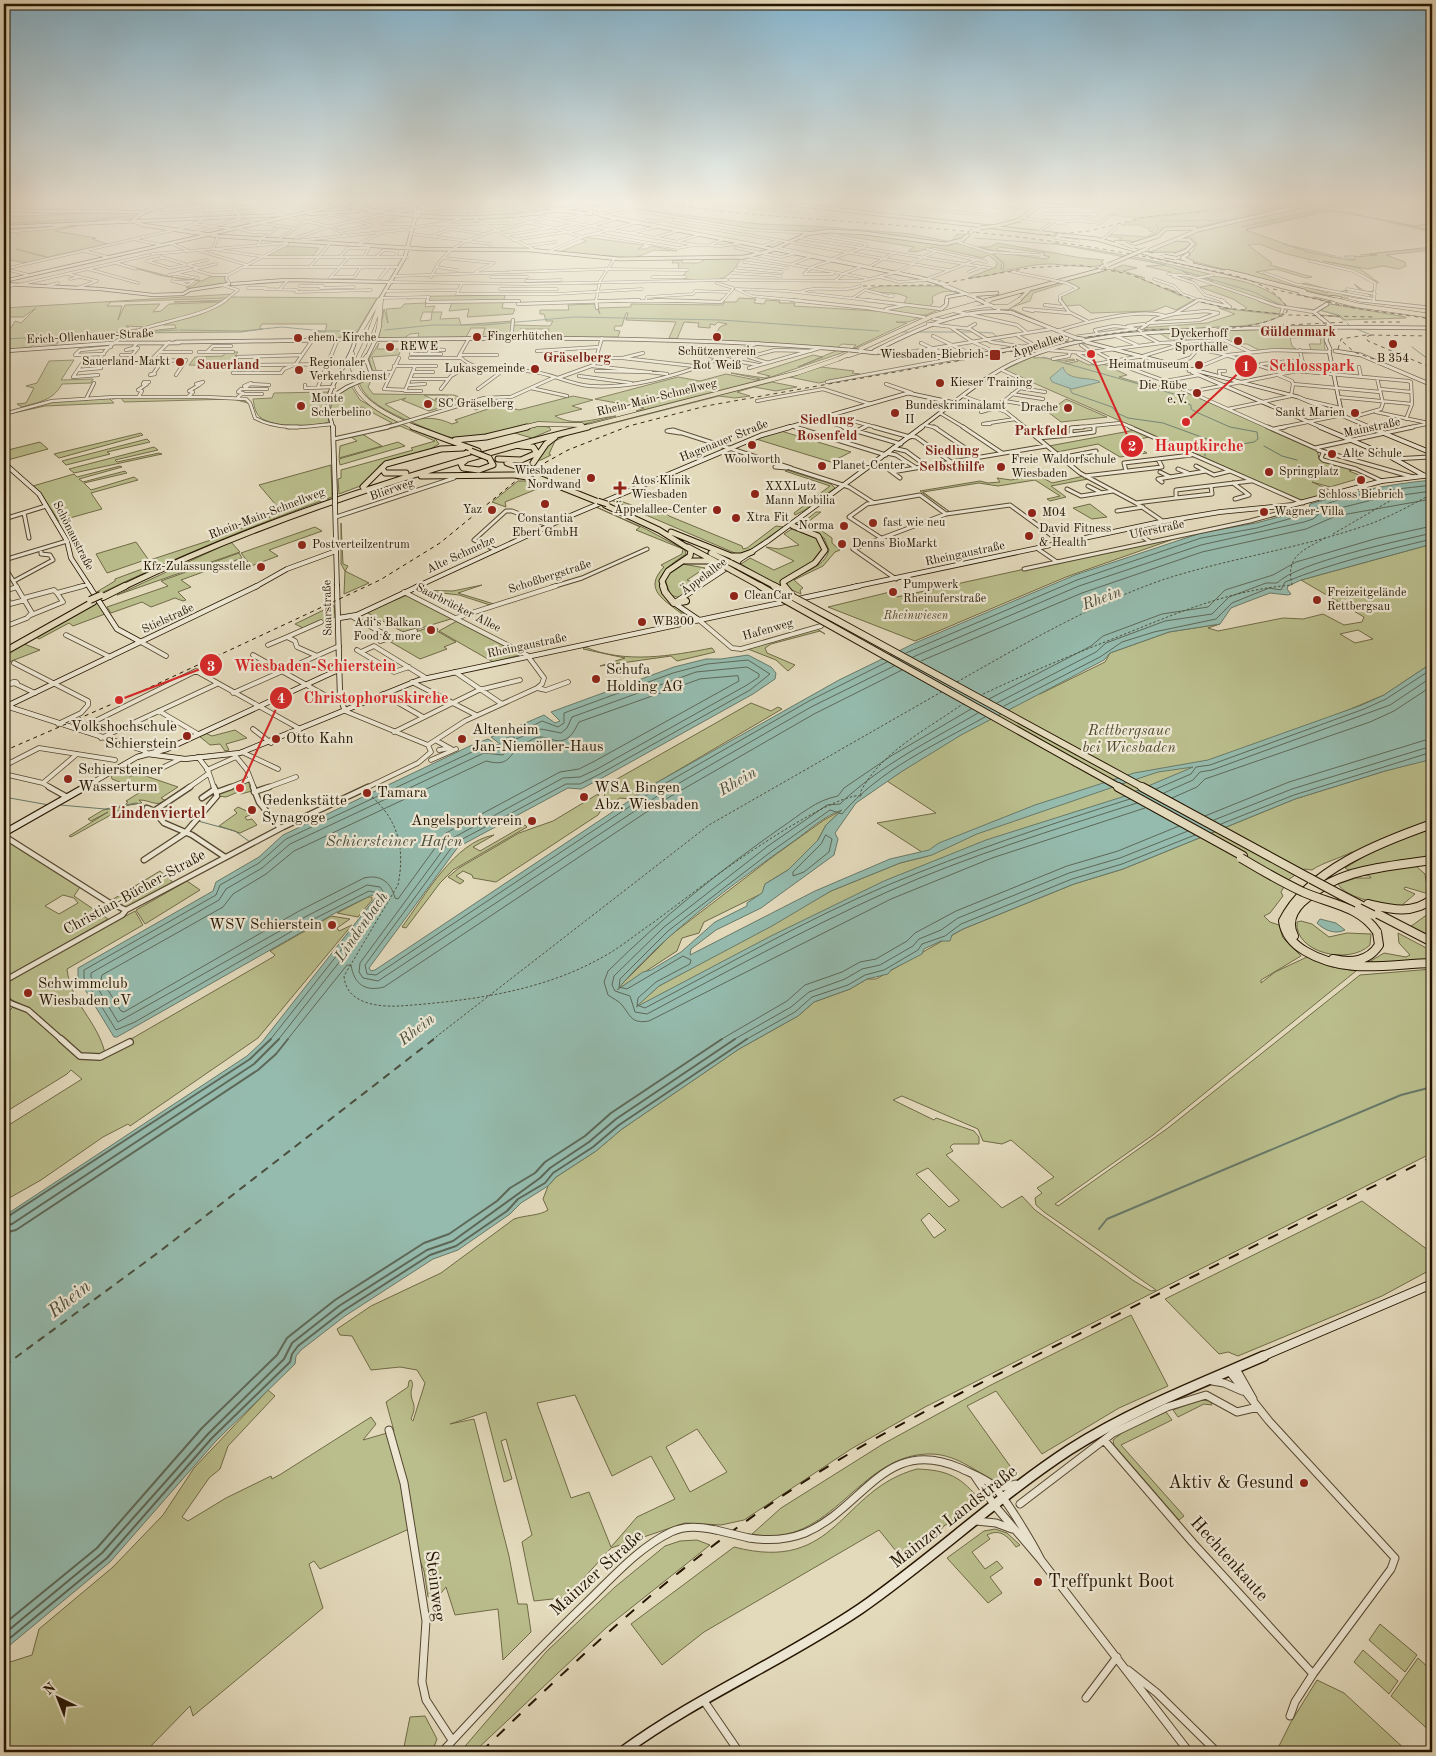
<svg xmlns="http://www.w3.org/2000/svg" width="1436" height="1756" font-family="'Old Standard TT',serif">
<rect width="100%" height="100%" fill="#e3dabc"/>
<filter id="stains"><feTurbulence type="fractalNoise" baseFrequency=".004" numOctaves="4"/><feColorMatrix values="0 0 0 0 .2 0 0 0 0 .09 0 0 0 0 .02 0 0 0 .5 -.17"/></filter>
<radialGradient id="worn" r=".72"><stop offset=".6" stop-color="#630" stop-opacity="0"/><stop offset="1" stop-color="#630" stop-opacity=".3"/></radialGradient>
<!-- green -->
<path fill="#babe8c" stroke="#706a46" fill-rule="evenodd" d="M1049,200H1149L1139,207H1141L1152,200H1201L1224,203L1212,200C1228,200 1244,200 1260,200L1225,205L1234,207L1263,200H1307L1277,204L1279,205L1319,200L1199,227L1163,229L1159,234L1125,246L1103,239L1125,245L1117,241L1123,238L1106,236L1107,234L1148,237L1153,232L1149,231L1150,229L1140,225H1121L1144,218L1208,211L1138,218L1111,215L1122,207L1045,205Z
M1332,200H1347L1327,204L1332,206L1325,208L1241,227L1327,209L1415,226L1432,223V232L1355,214L1329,211L1246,230L1308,252L1348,260H1355L1354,257L1377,255L1369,254L1432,247V250L1386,255L1405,262L1406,266L1399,269L1383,266L1368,269L1323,261L1359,268L1379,283L1348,269L1283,253L1260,244L1248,245L1272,263L1270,265L1312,277L1306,278L1276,269L1256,272L1327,293L1330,291L1302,284L1305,283L1338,292L1348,290L1343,295L1369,298L1371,295L1361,291L1354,284L1364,291L1371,292L1374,289L1371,293L1374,295L1373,298L1363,297L1362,301L1321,294L1187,260L1185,257L1193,251L1197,243L1188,235L1208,228Z
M633,209L759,224L813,226L912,234L951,242L957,234L967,235L959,241L944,243L846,232L759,230Z
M110,212L138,213L132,219L121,220H126V217L74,223H13L6,226L63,225L41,229L76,226L55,231L96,238L92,239L107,244L48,257L16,249L49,258L27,263L4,259V213L10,214L5,217Z
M842,233L962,244L991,253L1002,262L1001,269L1003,270L1004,263L993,254L994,251L979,247H990L997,243L1082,258L1104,260L1101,262L1104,264C1093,270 1063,264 1049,264C1021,264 995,277 968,278L996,267L997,262L988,255L983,258L933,247L916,252L908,251L914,247L839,235ZM999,247L1045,253L1043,255L1050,257L1046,259L1008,254L1010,252L996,250Z
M584,237L644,245L638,249H646L652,246L677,251L654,250L635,258L559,252L587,241L581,239Z
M1186,240L1192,243L1186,248L1165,257L1149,254L1164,256L1150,252L1172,241Z
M1052,243C1107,251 1160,261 1213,275L1202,277L1213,281L1204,277C1224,274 1277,287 1286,307L1191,276L1181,270L1195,278L1187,280L1168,274L1171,272L1146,266L1166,265Z
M286,246L319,248L312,257L266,256Z
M741,258C728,285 708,284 682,278L687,270H678L679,263H672L673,260H682V263H699L706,259Z
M117,263L180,279L202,281L212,276H224L226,283L189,289L186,287H191L200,281L163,276Z
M1123,265L1137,268L1123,271L1145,278L1135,276L1181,296L1166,288L1196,299L1176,310L1166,306L1153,311L1091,313L1080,305L1065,306L1061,297L1080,288L1069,282L1033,293L1030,301L1009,308L1058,330L1006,308L1021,301L1024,294L1030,291L1109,269L1120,272L1113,269Z
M1213,285L1282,308V314L1243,310L1247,308L1233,299L1200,287Z
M881,286H939L958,293C948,290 941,291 932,297L933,303L929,307L904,303L907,297C894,290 879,295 864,290Z
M233,294L223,301L174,302L225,300L226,298L111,302L107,306H122L118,320L125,305L160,304L153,312L161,311L169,304L222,302L231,297L377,298L355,335L341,336L338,338L306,337L315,331L325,332L327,324H262L259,329H263L241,332L131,333L176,328L175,325H163L164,323L145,327L126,326L129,328L128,330L137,329L129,332L64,334L57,344L33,345L29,348L4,350V329L11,328L15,321L21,323L36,308L23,317H4V308Z
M505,295L502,308L515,309L513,314L467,317L469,309L449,311L452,302H429L430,297L407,299L408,298L384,297Z
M739,298L756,299L754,303L764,304L766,300L780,301L779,303H795L794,306L876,311L879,310L899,313L887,309L908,305L938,310L926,315H920L922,317L908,322H896L907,323L852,349L856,345L842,344L837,348L712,340L720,327L727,324L718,322L715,325L710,324V328L698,327L699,323L684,322L677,339L669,338L676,322L626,320L628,313H626L622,326H615L614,330L620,331L618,337L547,338L549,329H520L525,330L524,338H511L513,325L550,326L553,321H546L544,314H540V310H569L568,305L595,304L600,314L598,308L631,307V304L723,305L724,302H736Z
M426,303L425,307L435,306L432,312H423L420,321L431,320L432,312H442L440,319L459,318L461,325L512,321L511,336L482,338L485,328H471L465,339L417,340L419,333L410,334L401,340L379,338L384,309L388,323L386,309L401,308L404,304Z
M1330,304L1406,317V318L1343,320L1340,317L1318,315L1340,316L1319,310Z
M1219,308L1282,315C1254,333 1174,327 1138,330C1126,332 1087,340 1078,337L1140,328L1207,323L1235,314Z
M1300,328L1327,329L1324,337L1325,351L1311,350L1309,344H1321L1320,337L1290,338L1292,346L1296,349L1259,350L1247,344H1235L1226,339H1169L1159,333Z
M379,343L377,349H401L399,355L372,357L376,370L368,387L373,394L454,395L469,401L463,402L447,396L453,399L443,402L435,399L445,395H424L446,406L429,411L402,400L406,398L385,404L411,419L406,420C388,411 367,403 359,383L373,372L369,359Z
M838,350L847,351L768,378L639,411H636L644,408L595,399L678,377L700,381L726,374L756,380L760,379L731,373L765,378L770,376L757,373L813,355L823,357L798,367Z
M226,352H238L235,356H240L236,362L223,366L189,365L195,357L223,356Z
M1034,356V358C1049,356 1055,363 1073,359L1075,360L1065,362L1066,364L1078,361L1076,359L1089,365L1104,364L1127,375L1119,377L1136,382L1144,381L1149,382L1142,384L1145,386H1171L1317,449L1319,459L1355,469L1349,471L1364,477L1330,487L1312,482L1334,492L1303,501L1004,370Z
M74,360L61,380L93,379L91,383L62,384C53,401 38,402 22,407L17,404L26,403L34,388L26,386L37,383L49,361Z
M821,367L854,371L852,373L860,374L819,383L789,377Z
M772,382L797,387L776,391L754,387L737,392L750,396L735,398L719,396L567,435L555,441L549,454L551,455L541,460H536L550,442L565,434Z
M351,386L360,400L399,422L375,429L392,423L362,407L336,414L330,413C333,394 335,394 351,386Z
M329,392L326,408L329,422C314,427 272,428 260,417C255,413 254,405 253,399L272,398L274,393Z
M573,396L593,400L572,406L582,409L555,416C576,427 591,419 616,416L585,424L548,423L458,439L444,436L409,421C425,417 437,417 452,424L458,422L455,420L491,408L485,406L476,410L470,407L479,404L474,401L487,398H508L499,405L519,410Z
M135,397L237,398L248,403L233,399L124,402L121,398L112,399L113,398Z
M109,398L114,403L45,406L4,415L53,401Z
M1066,399L1107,417L1061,422L1048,412Z
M401,423L434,437L439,444L427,451L380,465L373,476L363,485L339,494L338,479L341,478V470L413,450L411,448L435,441L400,426L380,431L378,430Z
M539,426L549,427L551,430L532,438L511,432Z
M1135,430L1149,437L1127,442L1147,453L1120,457L1098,444L1057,452L1049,446Z
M781,431L851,452L831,462L756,439Z
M141,433L143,435L59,458L54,454Z
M362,434L382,446L339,458L340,446L357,441L351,437Z
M147,439L150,442L107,452L110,454L66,465L62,461Z
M40,442L48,449L4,461V451Z
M398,442L405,446L340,465L339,459Z
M154,447L158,450L115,460L117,462L159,453L162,454L74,473L69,469Z
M331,465L332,497C252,526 174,558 97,595L95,593L115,581V579L153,565L150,560L217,538L282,512L259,485Z
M120,466L122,467L79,479L83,482L125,471L127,473L84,483L91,490L134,477L138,480L91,493L102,509L59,521L39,491L33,486L74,474L77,477Z
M787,470L831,484L835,488L805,510L795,515L794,513L830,486L785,471Z
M1038,475L1052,483L1084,476L1088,479L1051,486L1066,497L1050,501L1047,499L1060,496L1035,480L998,486L979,483L923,492L950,512L920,491L980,481L988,483L1000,482L997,478L1011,480Z
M518,481H527L542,487L505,502L506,507L492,502Z
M615,499L659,515L665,512L669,516L742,546L743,549L747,548L776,526L783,527L746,553L737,554L611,500Z
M1090,504L1107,517L1092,519L1073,508Z
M596,507L644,528L685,550L686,554C650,577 653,588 685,615L683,620L674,623L683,615C665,600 642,590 664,567L661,565L682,554L683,549L636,530L640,527Z
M816,512H821L808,522L810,524L808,526L819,529L832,538V543L840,550L835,552L823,566L794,580L803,588L800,590L801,594L787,588V582C800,573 825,568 829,550L824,538L801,524Z
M341,523L343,564L348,566L345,571L369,583L344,594L345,571L341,564Z
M315,527L322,531L269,550L278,556L251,566L241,553Z
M795,527L817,538L823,550L817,559L781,582V588L741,564L750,558L774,570L794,561L766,547L779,549L799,545L784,534Z
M1167,538L1171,540L1066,577L915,641L828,607L890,592L897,597Z
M136,542L148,559L107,573L96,554Z
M231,542L240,552L117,595Z
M1432,544V663L1384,695L634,1008L659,986L831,891L900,863L928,856L877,823L936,813L887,781L940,746L1038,693L1040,694L1105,662L1110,653L1169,632L1220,624L1208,628L1218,631L1283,618L1303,619L1323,614L1344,625L1362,622L1364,617L1301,580ZM1358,630L1373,639L1355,643L1340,634Z
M239,553L242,558L181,580L191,587L178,592L186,600L183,601L175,598L151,607L142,602L111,613L107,607L168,586L161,581Z
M683,564L705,568L687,580L697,584L702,583C692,590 682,603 670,594L665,579L668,573Z
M482,585L458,593L494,604L490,605L459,595L416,590L453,591Z
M407,595L454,618L405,633L366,612Z
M97,603L105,614L73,626L69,623L39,639L36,637Z
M334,605L335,617L303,628L295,624Z
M457,621L518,653L520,655L493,662L439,631Z
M433,626L438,629L437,631L456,642L444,647L447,649L420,659L389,641Z
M817,629L825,634L820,631L771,644L765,648L767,653L795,665L788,671L776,660L748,649Z
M24,644L40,650L9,662L4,660V655Z
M585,647C625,664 671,656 712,648L715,652L677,661L671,656L600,666L625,658L583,649Z
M751,703L771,711L778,707L782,709L629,799L620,798L610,805L607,803L603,790L610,783Z
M235,730L247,738L226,744L229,750L225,751L220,744L210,745L199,736L205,733L212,736Z
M1429,759L1432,761V821L1356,854L1352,852C1338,859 1324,862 1312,870L1304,869L1288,880L1281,892L1283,896L1270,913L1264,916L1270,922L1279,925L1283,938L1301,956L1261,980V983L1275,972L1307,957L1332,967L1356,971L1153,1135L1055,1204L1058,1206L1168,1128L1360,975L1432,969V1153L925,1407L851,1449L744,1520L721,1525L685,1523L611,1548L564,1600L562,1598L534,1601L522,1542L532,1535L506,1439L501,1441L512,1479L504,1482L486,1412L450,1424L474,1419L509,1556L518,1604H527L531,1632L503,1660L498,1609L455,1615L446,1587L441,1593L428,1597L424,1571L409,1529L320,1569L314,1561L309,1564L323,1608L193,1716L190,1706L145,1752H4V1666L10,1662L32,1655L39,1629L113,1567L163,1515L194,1468L268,1390L275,1396L228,1446L220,1469L209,1478L182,1517L188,1521L226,1498L271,1476L272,1479L281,1474L371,1417L376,1424L363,1440L394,1431L386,1402L408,1387L409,1381L411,1380C414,1385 412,1386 411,1392C411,1404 418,1403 411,1419L413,1421L425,1383L417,1370L400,1367L371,1370L352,1336L340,1335L337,1329L371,1306L441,1273L514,1219C525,1215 539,1216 548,1210L543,1199L548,1186L556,1177L596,1151L622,1129L739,1049L798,1016L814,1002L850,989L867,979H876L963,929L1074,884L1123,869L1295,799L1385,771ZM902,1096L978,1129L983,1141L1002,1144L1011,1140L1054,1177L1037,1188L1042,1193L1035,1198L1036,1205L1044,1212L1156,1290L1151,1291L1134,1281L1035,1210L1022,1196L1002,1208L946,1155L953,1151L950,1147L953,1144H979V1137L974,1131L936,1118L934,1120L893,1100ZM928,1168L959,1200V1201L949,1207L916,1174ZM929,1213L946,1230L934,1238L921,1220ZM575,1395L612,1476L651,1456L675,1499L637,1517L611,1547L589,1492L571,1498L537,1403ZM697,1429L727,1472L690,1492L666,1447Z
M119,770L129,776L143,775L178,787L161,798L166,801C155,807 151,800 139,800L142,803L124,806L128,802L126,801L142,791L112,779L111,775Z
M248,781L252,791L241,794L238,792L226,797L207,795L212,791Z
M598,794L603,807L598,815L496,882L473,878L472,875L463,871L456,876L464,881L460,884L448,877L459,868L519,833L553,821Z
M127,806L71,837L69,836L108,812L91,821L88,819L103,810Z
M238,807L253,814L245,817L247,820L252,819L257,825L240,833L219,826L237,813L234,810Z
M842,810L826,825L818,840L788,870L765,884L763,893L704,922L699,933L682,938L677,951L614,992L671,935L775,855L824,820Z
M525,825L527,827L453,870L440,883L406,928L402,927C425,896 454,842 494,835L473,847L480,851Z
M1432,825V859L1349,870L1345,868L1378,848Z
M6,840L80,887L74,896L108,919L4,979V841ZM63,895L74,898L78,903L59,914L45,906Z
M1416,866L1425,874L1426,881L1432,885V895L1405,887L1404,889L1415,894L1401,906C1384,905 1347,899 1338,884L1356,878H1371L1370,876L1357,875Z
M160,871L175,884L127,908L110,901Z
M187,881L200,890L145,924L136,910Z
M368,897H372V900L358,917L337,913Z
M135,911L143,925L67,969C71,1004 97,1020 105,1053L92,1055L82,1054L31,1009L12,1000L4,992V982Z
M1432,911V939L1410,927Z
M331,916L350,919L337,928L339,931L352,925L258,1038L130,1126L128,1124L103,1137L41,1180L4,1201V1128L82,1079L71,1070L67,1074L4,1113V1010L9,1011L14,1006L27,1012L78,1057L91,1059L112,1050L273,957L275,955L270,951Z
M1301,921L1312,924L1329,937L1347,933L1371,934L1370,945C1348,966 1294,952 1297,922Z
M1398,933L1432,951V959L1364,965L1384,953L1406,957L1410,955L1399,943Z
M1362,1201L1432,1253V1269L1382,1296L1238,1356L1228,1352L1219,1354L1165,1299Z
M1131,1315L1168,1386L1119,1408L1042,1454L996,1391L967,1406L1015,1473L1001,1484C978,1474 959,1455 932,1454C858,1452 832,1551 752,1534L781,1508L883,1444L989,1386Z
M1200,1400L1210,1401L1212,1405L1204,1404L1178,1417L1173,1410Z
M1166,1412L1172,1420L1121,1445L1184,1516L1179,1520L1114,1445L1113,1440L1127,1429Z
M917,1469C948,1470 962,1477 981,1502L944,1526L925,1548L905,1562L879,1530L704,1632L662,1665L631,1624L734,1547C838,1574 839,1490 917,1469Z
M995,1529L1007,1533L1020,1545L1016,1547C1008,1537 1001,1528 987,1535L990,1539L972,1552L985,1569L997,1561L1003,1568L990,1577L1002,1593L988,1603L947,1558L984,1531Z
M697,1540L710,1545L607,1627L474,1752H460L547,1651L615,1587L665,1546L680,1541Z
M1380,1624L1417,1655L1405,1672L1369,1640Z
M1363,1650L1398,1681L1389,1694L1354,1662Z
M1418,1658L1432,1671V1733L1391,1696Z
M1317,1680L1344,1693L1408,1752H1276L1291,1722Z
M425,1716L437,1739L432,1752H403L410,1717Z"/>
<!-- water -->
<path fill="#95bbae" stroke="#687969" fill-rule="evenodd" d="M1063,367C1067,382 1090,376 1100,382L1072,389L1052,382L1050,378Z
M1432,480V544L1301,580L1288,586L1287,589L1291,594L1288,595L1270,593L1241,604L1231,608L1220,624L1169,632L1110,653L1104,660L961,735L901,772L856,803L835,833L838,839L834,855L761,908L716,930L691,949L690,955L815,891L890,859L929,850L939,843L1035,805L1134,773L1208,760L1362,705L1384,695L1432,663V756L1429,760L1385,771L1295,799L1123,869L1074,884L963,929L952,935L950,941H941L924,949L922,954L891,970L888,974L867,979L850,989L814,1002L798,1016L739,1049L622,1129L596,1151L556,1177L548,1186L521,1203L510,1214L458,1250L433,1259L345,1316L301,1350L296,1356L295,1364L216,1441L110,1562L4,1650V1216L247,1056L262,1042L376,897L372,895L337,912L117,1037H114L78,978V968L213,891L216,882L259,857L283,835L472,745L482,752L483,751L475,744L488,739L497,745L500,744L491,737L504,732L515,738L507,731L544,715L555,723L560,721L551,712L674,667L706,659H721L748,655L771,667L776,673L775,679L753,694L602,778L581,789L568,788L458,847L369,968L371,971L375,970L656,783L839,680L915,643L1075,575L1201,533L1256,523L1309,509L1310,504C1350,492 1390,484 1432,480ZM1193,767L1122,797L986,840L884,881L771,936L636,1007L659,986L772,926L831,891L900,863L932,855L977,834L1122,784L1158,772ZM842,810L826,825L818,840L788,870L765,884L762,893L747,903V906L715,922L681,952L651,970L643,972L617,990C665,933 733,884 794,841C808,831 825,815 842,810Z
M1320,919L1336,923L1345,930C1335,935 1324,930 1317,923Z"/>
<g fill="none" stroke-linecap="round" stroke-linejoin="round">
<!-- shore-far1 -->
<path stroke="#5d6858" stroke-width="1" d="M906,653L1077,580L1201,538L1257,528L1310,513C1333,494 1401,489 1432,485
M913,657L1079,586L1201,545L1304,522L1313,519L1320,513L1380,498L1432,491
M921,661L1082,593L1202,552L1306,529L1336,516L1432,499
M738,676L739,681L593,762L579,769L560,772L446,833L398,899L395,898C391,882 380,874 364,878L299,911L124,1012L121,1011L101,979L102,975L223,907L233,894L266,874L294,851L486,761C513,768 507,752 526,743C529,741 536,737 540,737C549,737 555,743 564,740C572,737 575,729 579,722L700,679Z
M989,699L1091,646L1103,636L1162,614L1208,607L1225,590L1273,575L1296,562L1378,538L1432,526
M997,703L1096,652L1106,643L1165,621L1212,614L1229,597L1266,583H1277C1298,562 1399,541 1432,533
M1004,706L1100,657L1122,642L1154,632L1216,619L1232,603L1269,588L1281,590L1285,582C1332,563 1382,551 1432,539
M971,709L891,756L844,788L838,796C816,800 800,815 782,827C720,870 662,918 608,971L604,982L608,995C612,998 619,1001 622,1005C631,1016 631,1024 649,1021L891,899L992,858L1145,808
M978,713C930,741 880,765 840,804L827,805L768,846L664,927L614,976L612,985L615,991L630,996L635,1012L647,1014C726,972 805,929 887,892C968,856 1053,830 1137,803
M985,717C935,745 879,770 842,814L830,810L772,851L668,931L620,979L619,987L627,989L683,956L691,960L690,964L656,982L638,998L637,1005L645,1008C725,966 805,920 888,885C967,852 1048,825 1130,799
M1156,789L1191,774L1196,767L1210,765L1364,709L1386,699L1432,669
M1164,793L1193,780L1200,772L1212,770L1390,705L1432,677
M1172,798L1197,787L1205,779L1370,722L1394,711L1432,686
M1205,816L1289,782L1432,738
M1214,820L1292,789L1432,746
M1221,824L1294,795L1432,752
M826,835L832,839L829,852L804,872L793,876V872L821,844Z
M270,1040L379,902L378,893L369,891L306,923L135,1022L116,1030L84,978V970L216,895L220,885L259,863L286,839L487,745L495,750H500L504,746L505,739L542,721L558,727L564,723V713L673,673L707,664L748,660L770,674L750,690L600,774L580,784H566L455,843L365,965L367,974L376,975L659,787L809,701L887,662
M278,1040L384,905L386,896L380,887L367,885L303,918L118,1022L91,977V973L219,900L226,889L262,868L290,844L484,753L503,755L516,739L541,729L561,733L567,728L572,717L696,672L747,667L759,674V677L747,685L597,769L580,777L563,778L451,839L360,963L359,972L363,978L378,981L662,793L811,707L894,666
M287,1040L347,965H351C354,984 365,992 384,987L666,799L814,714L902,670
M720,1040L787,1001L805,985L842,972L860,962L876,959L907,941L915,933L956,911L1067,866L1118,851L1179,826
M733,1040L791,1007L809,992L845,979L862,969L880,965L913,946L919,939L941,930L958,918L1069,873L1120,858L1188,831
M745,1040L795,1012L812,997L848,985L865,975L884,970L918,950L922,944L945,936L961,924L1072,879L1122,864L1195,835"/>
<!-- shore -->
<path stroke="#5d6858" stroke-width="2" d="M4,1219L250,1059L271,1039
M4,1226L12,1224L254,1064L279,1039
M4,1233L16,1230L258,1070L276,1054L288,1039
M4,1624L97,1548L202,1428L277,1355L287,1338L335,1300L424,1243L449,1234L497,1201L510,1188L535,1173L545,1162L585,1136L611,1113L722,1039
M4,1634L102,1553L208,1434L284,1359L292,1343L339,1306L427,1250L453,1241L540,1178L550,1168L589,1142L616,1119L735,1039
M4,1643L107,1558L212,1438L290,1362L292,1354L298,1346L343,1311L430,1255L456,1246L507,1211L518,1199L545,1183L553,1173L593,1147L619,1125L747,1039"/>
<!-- stream-far1 -->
<path stroke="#687969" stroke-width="1" d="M4,221L15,223L134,216
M1411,226L1428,230
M1429,231H1432
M1248,232L1246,229L1329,210L1408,225
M1152,236L1159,228L1156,225L1159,221L1229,220L1246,213L1283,207L1293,200
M974,238L1064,245L1116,254
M1130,242L1141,240
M1283,244L1335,256
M1398,251L1432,248
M1360,255L1396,251
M1344,256H1356
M1339,257H1341
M1344,257L1355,260
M1150,261L1254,292L1281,305
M1300,308L1316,310
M1320,310L1339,315
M1341,316L1345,320
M1347,323L1349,325
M1354,328L1369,334
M180,330L242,331L282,327L323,331H355
M385,330L433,325H484L574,317L721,320L879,331
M137,332L178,330
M901,332H908
M917,332H956
M960,332H972
M977,332L993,333L997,337
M4,339L130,333
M999,339L1006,343
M1412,347L1432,362
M1030,350L1036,352
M1043,357L1181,396L1183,397L1181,401L1191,405V409L1196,412L1230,427L1257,432L1258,439L1254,442L1213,449L1205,453V456
M1070,389L1072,393L1112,407L1117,413L1128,418L1163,423L1226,446
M1264,446L1282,456L1297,460
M4,797L49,805
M60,805L105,809L136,803L147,806
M157,811L194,820
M198,821L235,831L250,842"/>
<!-- stream -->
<path stroke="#687969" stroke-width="2" d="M1099,1229L1107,1219L1401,1095L1432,1087"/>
<!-- ferry-far1 -->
<path stroke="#4c4f3e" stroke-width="1" stroke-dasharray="2.5 2" stroke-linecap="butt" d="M1333,534L1400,495L1401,489L1397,487
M957,682C1024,644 1092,604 1165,579C1231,558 1301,548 1367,525C1390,517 1411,505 1432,494
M979,696C1025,674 1072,655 1120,636C1177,613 1230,590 1292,585C1285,555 1304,550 1327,537
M372,797C399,821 405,850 398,885L344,976C346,1004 378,1007 400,1006C468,1001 540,992 601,958C620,948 636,934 654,922C690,895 726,867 764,843C782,831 844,792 862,796L860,793C880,752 928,729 964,703
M432,1040L709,825L943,691"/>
<!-- ferry -->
<path stroke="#4c4f3e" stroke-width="2" stroke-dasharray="8 6" stroke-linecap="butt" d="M4,1366L159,1252L434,1039"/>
<!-- secondary-tunnel -->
<path stroke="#c6bca0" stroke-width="3" stroke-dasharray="3 1" stroke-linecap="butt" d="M1329,303L1331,302"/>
<defs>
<path id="street-far6" d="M103,200L100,203L104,210
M244,200L284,215
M445,200L475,207L507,200
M550,200L577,206
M686,200L808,214
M931,200L1033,211
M1027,200L1043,204
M152,202L169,200
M847,202L906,208
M307,204L325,208
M207,206L245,200
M911,206L923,200
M1041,206L1140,207
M292,207L312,211
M475,207L473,211L517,208L552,201
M832,208L849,201
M911,208L987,215
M624,209L633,208
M1049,209H1077
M154,210L165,213L206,210
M210,210L234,209
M444,210L461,205
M15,211L33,204L101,203
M72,211L87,204
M416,212L472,211V218
M238,213L317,201
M368,213L425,200
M205,214L237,212
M330,214L371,225
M471,214H484V210
M539,214L546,218L696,245L721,246L743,243
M601,214L627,208
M1044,214H1095
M894,215L908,208
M515,216L530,223
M605,216L634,210L751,230L811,233
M287,217L332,227L345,235
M613,217L763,246L777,241
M1022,218C1048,221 1085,228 1105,207
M475,219L535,250
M554,219L575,217L584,213
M646,221L672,220
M1080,221L1100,223L1110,215
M98,222L123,221
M670,222L741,234
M259,223L293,228
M529,223L555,228L582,237
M1057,223L1066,224
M196,224L233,229
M384,224H413
M384,224L397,216
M437,225L508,223
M415,227L451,222L461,218
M52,228L70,224
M237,228L251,232H270
M558,228L575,224
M176,230L197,223L205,217
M341,231L369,226
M495,231L546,218
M4,232L53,228
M192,233L239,219L257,224
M632,233L655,227
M1037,233L1053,222
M413,234L490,244
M597,234L678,248L694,245
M743,234L948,270
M434,235L451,229L484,234
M506,235L549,228
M1064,235L1055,238L1078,241
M824,236L867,244L863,247
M657,237L677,231
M280,238L304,223L331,215
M296,238L331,226L415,208
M799,238L990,268
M1103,239L1117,227
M137,240L162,245
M513,240L573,231L616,219
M294,241L412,229
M679,241L699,235
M958,242L992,253
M170,243L187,250
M359,244L381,233
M258,245L261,239L277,228
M710,245L722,240
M527,246L555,242
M736,248L781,257L796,253
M780,248L870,267
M213,249L265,257H407
M213,249L218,236
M927,249L976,260L927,279
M197,250L247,265
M451,250L466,241L496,230
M84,251L108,257
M548,252L582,237L635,223
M990,252L1039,255
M152,254L287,243
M161,257L185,264
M340,257L348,248H369L364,257
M376,257L384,250L397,251L396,257
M750,257L866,278
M162,258L147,261L170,268L186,265
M443,258L494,263L476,272
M834,258L862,248
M976,259L986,262
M1310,261L1353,271L1375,283L1374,301
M744,262L787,268
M116,263L136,269
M912,263L936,251
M189,264L207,260
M792,264L810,257
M243,267H399
M310,267L331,242
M436,267L457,270
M869,267L895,252
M199,268L216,264
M738,268L782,272
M874,268L888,271
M4,269L174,230
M5,269L29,275
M88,269L138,283
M195,270L212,275H227
M1009,271L1053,280
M969,272L981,267
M732,273L781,276
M900,273L922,278
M1265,273L1295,284L1374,299
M68,274L97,281
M176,274L198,278
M804,274L812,267L830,261
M805,274H833
M1168,274L1190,276L1264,301
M169,275L199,268L188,265
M396,276L605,269L687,270
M1173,276L1194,283L1205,295
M331,277H354L361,267
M431,277L439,262L451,250
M491,277H527
M652,277H685
M880,277L899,282L926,280
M330,278L349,257
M380,278L389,267
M1197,278L1213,275
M70,279L79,277
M1154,279L1174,286L1182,294L1198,300
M730,280L861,281L894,273L912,265
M931,280L941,282
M172,281L188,285L194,281L177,282
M526,281L561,280
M835,281L843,274L860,267
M392,282L525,284L727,280
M229,283L226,278L228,275L287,244
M462,283L457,294H556L642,289
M717,283L733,288
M18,285L149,255
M222,285L238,290L224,301
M941,285L954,290
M46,286L58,283
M300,286H323
M4,288L14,285
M77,288L97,281
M248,288H266
M320,288L354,287
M265,289L297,290
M280,289L288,280
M500,289H557
M736,289L752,296L804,301
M737,289L787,291L876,301
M1347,289L1375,294
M386,291L459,290
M296,292L371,290
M800,292C820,284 840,294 860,286
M891,295L893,296H889Z
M1205,295L1224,301
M381,298L429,297L427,301
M853,298L865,290L889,296
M1349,298L1364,301
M646,300L647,297L693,294L695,291L728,292
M1198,300L1205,301
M477,301H519
M596,301L600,281L615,258
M599,301H701
M722,301L733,289
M1060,301V296L1077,288L1066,283"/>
<path id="street-far5" d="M428,300L427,302L519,301
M596,300L597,308
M654,300L721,302L723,300
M792,300L867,308L942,320
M866,300L941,309
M1060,300L1069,312L1087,321
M1199,300L1230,307
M1221,300L1230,307
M1260,300L1277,306L1314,312
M1358,300L1432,308
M518,304L639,300
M991,305L954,311L1017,325L1026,332
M1045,305L1062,307
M886,309L905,305
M1033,311L1024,309L1069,313
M1174,314L1206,311L1218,313
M1281,315L1283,307
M1148,323L1199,320L1218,313
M928,324L970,329L991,342L1024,347
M1128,326L1144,324
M952,328L971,341L995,352
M968,328L975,324
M1139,330L1155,319L1174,314L1195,302
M1057,331C1085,322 1137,308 1165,316
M1097,333L1095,330L1114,326L1133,328
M1140,333L1159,343
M933,336L975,356
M1018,336L1034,345
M1116,336L1137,345
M1075,337L1136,329
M511,339L513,320
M468,340L459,356C476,374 505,370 527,371C549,372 568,384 590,386C647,390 706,365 758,343
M416,341L411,354H428L436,340
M921,343L940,352
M1172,344L1223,354L1282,373
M1081,345L1091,352
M1022,347L1067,338
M133,348H138L126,350Z
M133,348L137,343
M431,349L444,350
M1048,350L1084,353L1161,343L1224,340L1250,352
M1300,350L1302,360L1309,372
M537,351L599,347
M1095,351L1121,365L1165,381L1270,428
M160,352H191
M199,352H233
M207,352L213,346H231
M104,354L75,355L80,350L111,347
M428,354H441
M898,354L1051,329
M1078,354L1096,364L1143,356L1176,346
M121,355H132L137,349
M460,355H497
M710,356L758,365
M848,356L863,351
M238,357L302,355
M399,358L384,389L406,390
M410,358H460
M597,358H623L643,353
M623,358L694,366
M1053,359L1069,356L1070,352
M150,361L169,342
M103,363L186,360L176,375
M768,363L749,357L775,350L811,351
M82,364H90
M97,364C118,318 189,327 226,300
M1261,364L1302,360
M246,365L345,364
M394,366H436
M415,366L405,391H421
M592,366L667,374
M1359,367L1361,377
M749,368L820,348
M1157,368L1190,358L1198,349
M78,370L101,368
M596,371L651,372
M1189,371L1228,355L1274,350L1330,352
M371,372H392
M413,372H433
M233,373H281L284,369L296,364L311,342
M151,374H155L150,375Z
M153,374L162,361
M1278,375L1292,381L1293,384
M579,376L631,383
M1220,376L1219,371H1225
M73,377L98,375
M73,377L85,359
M558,378L594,365L602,338
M411,379H448
M1166,381L1199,375
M144,382H149L143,384Z
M203,382L199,385L196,384Z
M827,382L952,359
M250,384L269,385
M886,384L912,393
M1293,384L1380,392
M305,385V388L334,387
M408,385L425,384
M318,387L337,341
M531,388L567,396
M1020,388L1045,392
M244,389L251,383L244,386H247
M441,389L451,376L471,365
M478,389L505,369
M1380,389L1411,392
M1190,392L1297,371L1408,381L1411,382L1412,404L1406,419
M241,394H262
M1012,394L1043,399
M139,396L142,391L138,390L147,384
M963,396L1006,412L1026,428
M113,397H207
M188,397L193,392L189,391L199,385
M205,397L246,399L250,403L255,418C279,431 306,427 332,424
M238,397L243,393L238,392L241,389H267
M1338,397L1412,404
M86,399L94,383
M1306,400L1340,408
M757,401L823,389L870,404
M1004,401L1036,406
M992,406L1004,401L1028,382L1002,370
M1228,409L1291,396L1293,384
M981,412L995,408
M1376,412L1428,423
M940,413L965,428
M4,414L52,401L114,397
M832,415L878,428
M1357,416L1381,409L1383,403L1377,378
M817,419L848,428
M408,421L484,398L511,397L555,377
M990,424H983L1015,419
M925,425L937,428
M792,426L799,428
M1094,426V428
M383,428L398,424
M862,428L869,425
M1071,428L1121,423L1133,428
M1278,428L1342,415
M1407,428L1431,423"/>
<path id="street-far4" d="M288,427H298
M795,427L886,455
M843,427L901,444
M874,427L910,437
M934,427L977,456
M963,427L1002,453
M1024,427L1080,473L1136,503L1164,522
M1130,427L1303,503
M1268,427L1315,448L1413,427
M1274,429L1285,427
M680,433L667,431L673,430L791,468
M1071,435L1094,432V427
M910,436L916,437L958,467
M1037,438L1071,435V428L1083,427
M334,439L388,427
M837,440L865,427
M893,448L906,451L925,465
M1318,450L1413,477
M887,453L896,455L915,467
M1323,453L1321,458L1323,460L1356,469L1382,481
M1060,458L1096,451
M1394,459L1429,457
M875,462L880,463L900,478
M780,465L775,467L787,468
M1196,466L1206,471
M790,468L849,487L874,503
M1178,469L1188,473
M1126,471L1124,463L1191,455
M892,472L1046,446
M1160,472L1170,477
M1085,476L1162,467L1158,459
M1162,482L1158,479L1206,471L1214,475L1230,471
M1233,483L1249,495L1235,499
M1088,486L1102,493
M1067,489L1081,496L1113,491
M1176,498L1212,494L1211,486
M1136,503L1176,498V490L1251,481
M1117,511L1143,507
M24,513L29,538
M336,517L454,478
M4,519L46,506
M1130,529L1149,541
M881,538L849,517L867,504L920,495L946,514
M1038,549L1057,562
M496,550L474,540L506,511H512L550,526
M4,560L67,541
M4,566L17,587
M1024,569L1250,521L1294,509
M896,579L853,549L946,514L1010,505L1062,543
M14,581L53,560L50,555L41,554V549
M78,587L87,585
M552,587L582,578L647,549"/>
<path id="street-far3" d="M4,591L17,587
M404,592L527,655L544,678L542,684L537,688L465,721L428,745
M4,593L10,604L25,600
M24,598L54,590L57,593L83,586
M31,615L63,602L57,593
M351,616L392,638
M456,618L556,586
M699,620L732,648L741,649L821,626
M4,627L27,618L32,613L16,586
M66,635L110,657
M380,641L415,631
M141,642L166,656
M268,645L287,637
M357,650L394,672L409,667
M361,652L374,646L426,678
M253,655L328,697H340
M315,655L297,647L295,641L287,637L321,622
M14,663L88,701V705L81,713L58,724
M455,672L502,704
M13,682H16L17,683L10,684Z
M412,682L476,715
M16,684L35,693
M537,688L546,690L568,682
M233,693L339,646
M383,694L423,717
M159,711L198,734
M345,711L428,745
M253,729L271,743
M77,730L196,671L300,729
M394,732L479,690L520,680
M101,738L217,684
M437,741L453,750
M439,750L450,748
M242,752L278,769
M234,754L247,770L254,788
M198,757L208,770L214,788
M431,760L456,749
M4,766L39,748L115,760
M162,768L180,759
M207,770L236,757
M4,774L43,783L51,788
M43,783L77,754
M188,788L208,774
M228,788L250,779
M266,788L296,777
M366,788L418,763L431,752L428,745"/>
<path id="street-far2" d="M49,787L67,797
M253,787L259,802L280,828
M217,792L231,787
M254,792L269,787
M202,798L215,789
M147,808L154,811L164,823L192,835L225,857
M154,811L190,787
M4,836L108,902L126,910
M144,860L185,833L217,796L214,787
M4,981L122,915L126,910L283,827L368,787
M4,998L10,1003L28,1010L62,1040"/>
<path id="street-far1" d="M61,1039L80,1056L100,1057L130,1042"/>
<path id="street" d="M1236,1369L1253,1399
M1229,1371L1269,1421L1395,1558L1391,1569L1313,1674L1295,1702L1290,1716
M1212,1381L1224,1383L1242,1391
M389,1430L404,1483L426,1621L422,1682L426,1700L452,1740
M1104,1440L1193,1543L1313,1674
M974,1475L995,1506L1041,1560L1189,1752
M992,1484L1004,1487L1016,1484
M1020,1504L1113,1433L1167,1407L1206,1395L1237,1412L1258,1407
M976,1521L996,1523L1012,1529
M749,1538C768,1541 787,1540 805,1533C864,1508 885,1435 960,1468C970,1473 982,1477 991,1484C1003,1493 1033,1544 1041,1560
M1128,1670L1157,1693L1217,1752
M1086,1698L1117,1657
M704,1701L739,1752
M442,1752C489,1701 537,1650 587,1602C613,1577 638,1548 671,1532C686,1525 701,1527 716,1530"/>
<path id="secondary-far6" d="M483,200L539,214
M519,200L564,211L591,214
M4,202L38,200
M392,202L415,208V213
M585,205L580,207L603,216L922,278L938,283
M353,208L394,200
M4,209C50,214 97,209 144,213
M308,214L358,211
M240,217L234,209L286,200
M417,217L419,208L444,200
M4,227L281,215
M1247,276L1305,291
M4,281L360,200
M4,284L100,289L153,295L183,294L190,290L229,284
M232,284L286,280L392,282
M944,285L979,299
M1300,293L1328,300
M1331,297L1340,298
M946,301L947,297L964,294"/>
<path id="secondary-far5" d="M985,303L999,309
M1327,304L1314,312L1332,327L1326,340L1330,349
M941,309L946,305L947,300
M1010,312L1076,338
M176,342C400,340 625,331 849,350
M1086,342L1298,397L1372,428
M4,351L114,343H179
M859,351L876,353
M874,351C916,330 965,305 1014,313
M1329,351L1342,415
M1335,351L1361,355L1432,385
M875,352L956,359L1011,349L1031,355
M1192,372L1323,428
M363,380L371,373L366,359L375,341
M330,398L347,387
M333,428C331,420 327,409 328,401C331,380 350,362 355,341
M786,428L908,393L955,403
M920,428C952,405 984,375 1020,360C1082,333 1150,332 1217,329C1288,327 1360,327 1432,328"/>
<path id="secondary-far4" d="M333,427L335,493
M1320,427L1391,457L1425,476
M1369,427L1432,453
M1432,456L1429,457L1432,460
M4,463L39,494L67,541L71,558L90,587
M335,504L337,587
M255,587L287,569L336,551
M416,587L570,516L762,435L790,427
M698,587L768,541L922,427
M853,587L1160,522L1220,512L1292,505L1382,481L1432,475"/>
<path id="secondary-far3" d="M89,586L117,629L141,642
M337,586L340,697L345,711
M339,618L357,615L419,586
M699,620L674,603L700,586
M6,706L143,750L148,754
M7,706L257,586
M148,754L185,759L240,753L419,680L859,586
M83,788L137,757L167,749L340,669"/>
<path id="secondary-far2" d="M4,833L85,787"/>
<path id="secondary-far1" d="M1261,1357L1432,1284"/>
<path id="secondary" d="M622,1752C697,1697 783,1661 860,1609C932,1559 996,1498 1069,1450C1130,1411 1197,1385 1264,1356"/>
<path id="primary-far1" d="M195,200L192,203C173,205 146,205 133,221L143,225L218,236L424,249L530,250L619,259L743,257
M319,200C421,224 510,223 612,200
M753,200L1097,239L1155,256L1228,273
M193,203L211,200
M997,226L1019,220L1047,200
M769,251L807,234L828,231L865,233L945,244L962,240L968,235
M740,258L773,250
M1226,271L1247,276
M379,301L405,257L415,218
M381,301V299"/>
<path id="primary" d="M355,341L379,300
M375,341L379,327L381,300"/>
<path id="highway-far4" d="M1116,242L1130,243
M1125,247L1158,236L1165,229L1195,228
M1150,250L1198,230L1327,200
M1154,254H1173
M1188,254L1182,258L1192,262
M1167,258L1186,251L1193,244L1189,240L1176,239
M1228,273L1314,295
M969,295L997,293
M985,301L1104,269
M1018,301L1029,290"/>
<path id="highway-far3" d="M1333,302L1340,303
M1348,304L1432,316
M994,307H1008L1019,300
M932,316L990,300
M372,326L380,304
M364,346C359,356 353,367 354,379C357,403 398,420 416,428
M352,353L353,370
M357,370L367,356
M522,428L538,424L582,425
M583,428L797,373L838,359L926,319"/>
<path id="highway-far2" d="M413,427L478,451
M455,440L486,437L527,427
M498,459L521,460L537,453L533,447L521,446
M466,460L461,464L463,468L479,470L493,465L489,458
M507,463L524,469
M533,463L546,444L555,437
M386,464L382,468L385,473H406
M531,475L596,501
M421,476L515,475
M363,487L386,464L441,449L463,448
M605,505L659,530L691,550L690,556L668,571L662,581L664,587
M671,532L731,556L738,561L737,565
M688,547L726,567
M711,553L731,563
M731,556H741L752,552
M685,561H711
M739,567L777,587
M733,571L762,587
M123,587C271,516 428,466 588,427
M784,587L783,582L815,563L825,550L818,536L793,526"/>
<path id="highway-far1" d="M663,586L665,592L674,603L686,601
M760,586L783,599
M774,586L787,593
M784,586L793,597
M103,597L125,586
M836,620L1144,788
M4,652L93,602
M1076,763L1121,788"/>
<path id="highway" d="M1118,787L1243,856
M1142,787L1311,879
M1432,824C1381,842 1308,870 1283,921C1285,935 1293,944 1305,951C1345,975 1388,964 1432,963
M1341,895L1432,942
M1368,904C1390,909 1413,915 1432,899
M1294,936C1287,923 1292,912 1302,902C1338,868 1386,867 1432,860
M1333,959C1351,963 1368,962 1379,945L1377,932"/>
</defs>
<!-- street-far6 casing -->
<use href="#street-far6" stroke="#544630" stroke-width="3"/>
<!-- street-far5 casing -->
<use href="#street-far5" stroke="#544630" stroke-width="4"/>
<!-- street-far4 casing -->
<use href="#street-far4" stroke="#544630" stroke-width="5"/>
<!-- street-far3 casing -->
<use href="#street-far3" stroke="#544630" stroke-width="5.5"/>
<!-- street-far2 casing -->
<use href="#street-far2" stroke="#544630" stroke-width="7"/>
<!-- street-far1 casing -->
<use href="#street-far1" stroke="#544630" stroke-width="8"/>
<!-- street casing -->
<use href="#street" stroke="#544630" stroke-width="9"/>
<!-- secondary-far6 casing -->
<use href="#secondary-far6" stroke="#251501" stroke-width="4"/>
<!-- secondary-far5 casing -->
<use href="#secondary-far5" stroke="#251501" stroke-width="4.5"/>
<!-- secondary-far4 casing -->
<use href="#secondary-far4" stroke="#251501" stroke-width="5.5"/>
<!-- secondary-far3 casing -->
<use href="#secondary-far3" stroke="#251501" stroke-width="6"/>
<!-- secondary-far2 casing -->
<use href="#secondary-far2" stroke="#251501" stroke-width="8"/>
<!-- secondary-far1 casing -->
<use href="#secondary-far1" stroke="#251501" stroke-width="10"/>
<!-- secondary casing -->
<use href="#secondary" stroke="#251501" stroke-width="12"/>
<!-- primary-far1 casing -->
<use href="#primary-far1" stroke="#251501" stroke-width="4.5"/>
<!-- primary casing -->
<use href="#primary" stroke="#251501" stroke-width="5"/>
<!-- highway-far4 casing -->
<use href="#highway-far4" stroke="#251501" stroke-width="4.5"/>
<!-- highway-far3 casing -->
<use href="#highway-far3" stroke="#251501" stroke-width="5"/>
<!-- highway-far2 casing -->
<use href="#highway-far2" stroke="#251501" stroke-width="7"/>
<!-- highway-far1 casing -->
<use href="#highway-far1" stroke="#251501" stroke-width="8"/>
<!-- highway casing -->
<use href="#highway" stroke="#251501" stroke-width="10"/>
<!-- street-far6 -->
<use href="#street-far6" stroke="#ede7d3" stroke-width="2"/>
<!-- street-far5 -->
<use href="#street-far5" stroke="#ede7d3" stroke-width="2.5"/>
<!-- street-far4 -->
<use href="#street-far4" stroke="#ede7d3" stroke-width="3"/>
<!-- street-far3 -->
<use href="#street-far3" stroke="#ede7d3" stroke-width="4"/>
<!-- street-far2 -->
<use href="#street-far2" stroke="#ede7d3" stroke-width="4.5"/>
<!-- street-far1 -->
<use href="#street-far1" stroke="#ede7d3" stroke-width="5.5"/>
<!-- street -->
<use href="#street" stroke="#ede7d3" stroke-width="7"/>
<!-- secondary-far6 -->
<use href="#secondary-far6" stroke="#ede7d3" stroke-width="2.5"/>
<!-- secondary-far5 -->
<use href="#secondary-far5" stroke="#ede7d3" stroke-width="3"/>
<!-- secondary-far4 -->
<use href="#secondary-far4" stroke="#ede7d3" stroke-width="4"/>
<!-- secondary-far3 -->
<use href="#secondary-far3" stroke="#ede7d3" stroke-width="4.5"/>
<!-- secondary-far2 -->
<use href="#secondary-far2" stroke="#ede7d3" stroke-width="5.5"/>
<!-- secondary-far1 -->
<use href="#secondary-far1" stroke="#ede7d3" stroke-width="8"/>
<!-- secondary -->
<use href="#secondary" stroke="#ede7d3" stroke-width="9"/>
<!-- primary-far1 -->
<use href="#primary-far1" stroke="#e3dabc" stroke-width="3"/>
<!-- primary -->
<use href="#primary" stroke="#e3dabc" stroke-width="4"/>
<!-- highway-far4 -->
<use href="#highway-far4" stroke="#e3dabc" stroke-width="3"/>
<!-- highway-far3 -->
<use href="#highway-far3" stroke="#e3dabc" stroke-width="4"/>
<!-- highway-far2 -->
<use href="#highway-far2" stroke="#e3dabc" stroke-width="5"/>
<!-- highway-far1 -->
<use href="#highway-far1" stroke="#e3dabc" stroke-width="6"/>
<!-- highway -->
<use href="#highway" stroke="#e3dabc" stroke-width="8"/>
<!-- rail-far1 -->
<path stroke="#251501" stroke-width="1" stroke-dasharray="4 4" stroke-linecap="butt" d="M673,205C698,208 723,212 748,214C896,226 1043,232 1188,266C1221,273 1267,277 1287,307V312C1252,335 1190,328 1148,330C1125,331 1103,335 1080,338
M1196,212L1312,200
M1046,235L1089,231L1145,217L1203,211
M945,283L1028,268L1080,265L1129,274L1197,301L1226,308L1289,315L1373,317
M863,286L938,285
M1273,289L1354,308L1432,319
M1364,322H1402
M1267,326L1347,322
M1371,335L1366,337L1368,341L1432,368
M1343,342L1354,352L1382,362
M1338,349L1341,339L1366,335L1432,336
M4,751L142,691L380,580L440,543L523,475L568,450L629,426L706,406L1074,340"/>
<!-- rail -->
<path stroke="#251501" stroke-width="2" stroke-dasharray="11 11" stroke-linecap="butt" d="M481,1752C581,1654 684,1559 802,1483C886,1428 977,1385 1067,1340C1188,1279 1310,1218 1432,1157"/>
<defs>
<path id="street-bridge-far2" d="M1053,280L1066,283
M941,282L947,285
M1196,301L1198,300"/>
<path id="street-bridge-far1" d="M1195,302L1198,300
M1139,330L1141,331
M398,424L408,421"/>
<path id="street-bridge" d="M716,1530L749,1538"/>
<path id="secondary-bridge-far2" d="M938,283L944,285
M976,299L982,301"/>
<path id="secondary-bridge-far1" d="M979,300L985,303
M1076,338L1083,339
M849,350L859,351
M347,387L363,380"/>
<path id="secondary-bridge" d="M335,493V504"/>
<path id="primary-bridge" d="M980,228L997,226
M971,232L973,230
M1125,244L1133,247
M1164,256L1175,258"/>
<path id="highway-bridge-far4" d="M1108,265L1146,249
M1100,268L1102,267
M1314,295L1341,301"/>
<path id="highway-bridge-far3" d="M1336,300L1356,305
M926,319L932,316
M364,346L372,326"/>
<path id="highway-bridge-far2" d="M471,451L489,458
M524,469L535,474
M515,475L527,477
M598,501L607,504
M731,563L739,567
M726,567L733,571"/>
<path id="highway-bridge-far1" d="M793,597L836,620
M783,599L1076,763
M90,600L101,595"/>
<path id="highway-bridge" d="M1241,858C1261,870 1282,882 1303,892C1330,904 1360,906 1377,932
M1311,879L1341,895
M1359,908L1373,915"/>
</defs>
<!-- street-bridge-far2 casing -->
<use href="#street-bridge-far2" stroke="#544630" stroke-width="3" stroke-linecap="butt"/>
<!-- street-bridge-far1 casing -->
<use href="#street-bridge-far1" stroke="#544630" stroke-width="4" stroke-linecap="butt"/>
<!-- street-bridge casing -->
<use href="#street-bridge" stroke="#544630" stroke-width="9" stroke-linecap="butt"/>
<!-- secondary-bridge-far2 casing -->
<use href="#secondary-bridge-far2" stroke="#251501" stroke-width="4" stroke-linecap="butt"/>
<!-- secondary-bridge-far1 casing -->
<use href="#secondary-bridge-far1" stroke="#251501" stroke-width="4.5" stroke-linecap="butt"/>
<!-- secondary-bridge casing -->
<use href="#secondary-bridge" stroke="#251501" stroke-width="5.5" stroke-linecap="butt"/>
<!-- primary-bridge casing -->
<use href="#primary-bridge" stroke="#251501" stroke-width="4.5" stroke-linecap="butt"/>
<!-- highway-bridge-far4 casing -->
<use href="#highway-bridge-far4" stroke="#251501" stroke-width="4.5" stroke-linecap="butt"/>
<!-- highway-bridge-far3 casing -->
<use href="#highway-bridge-far3" stroke="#251501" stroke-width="5" stroke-linecap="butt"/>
<!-- highway-bridge-far2 casing -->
<use href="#highway-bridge-far2" stroke="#251501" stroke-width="7" stroke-linecap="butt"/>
<!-- highway-bridge-far1 casing -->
<use href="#highway-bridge-far1" stroke="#251501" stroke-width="8" stroke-linecap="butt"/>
<!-- highway-bridge casing -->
<use href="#highway-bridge" stroke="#251501" stroke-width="10" stroke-linecap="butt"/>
<!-- street-bridge-far2 -->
<use href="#street-bridge-far2" stroke="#ede7d3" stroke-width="2"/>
<!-- street-bridge-far1 -->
<use href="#street-bridge-far1" stroke="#ede7d3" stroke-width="2.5"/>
<!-- street-bridge -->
<use href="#street-bridge" stroke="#ede7d3" stroke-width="7"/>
<!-- secondary-bridge-far2 -->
<use href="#secondary-bridge-far2" stroke="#ede7d3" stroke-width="2.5"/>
<!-- secondary-bridge-far1 -->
<use href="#secondary-bridge-far1" stroke="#ede7d3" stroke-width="3"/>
<!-- secondary-bridge -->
<use href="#secondary-bridge" stroke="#ede7d3" stroke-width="4"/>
<!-- primary-bridge -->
<use href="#primary-bridge" stroke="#e3dabc" stroke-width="3"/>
<!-- highway-bridge-far4 -->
<use href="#highway-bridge-far4" stroke="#e3dabc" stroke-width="3"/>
<!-- highway-bridge-far3 -->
<use href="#highway-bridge-far3" stroke="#e3dabc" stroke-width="4"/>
<!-- highway-bridge-far2 -->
<use href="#highway-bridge-far2" stroke="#e3dabc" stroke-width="5"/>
<!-- highway-bridge-far1 -->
<use href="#highway-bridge-far1" stroke="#e3dabc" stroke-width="6"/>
<!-- highway-bridge -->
<use href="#highway-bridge" stroke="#e3dabc" stroke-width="8"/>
</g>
<!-- sky -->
<linearGradient id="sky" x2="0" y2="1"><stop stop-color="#87b7d1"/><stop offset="0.45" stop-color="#f2eee1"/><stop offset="1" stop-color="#f2eee1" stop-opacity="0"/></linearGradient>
<rect width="1436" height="446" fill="url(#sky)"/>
<!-- markers -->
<g fill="#8f2418" stroke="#ede7d3" stroke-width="2">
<circle cx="477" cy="337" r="5"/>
<circle cx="717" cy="337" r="5"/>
<circle cx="298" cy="338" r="5"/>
<circle cx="1238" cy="341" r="5"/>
<circle cx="1393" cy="344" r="5"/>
<circle cx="390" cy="347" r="5"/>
<rect x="989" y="349" width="12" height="12" rx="2.5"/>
<circle cx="180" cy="362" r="5"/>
<circle cx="1199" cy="365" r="5"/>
<circle cx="535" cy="369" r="5"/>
<circle cx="299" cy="370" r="5"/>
<circle cx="940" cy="383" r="5"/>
<circle cx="1197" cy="393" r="5"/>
<circle cx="428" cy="404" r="5"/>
<circle cx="301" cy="406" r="5"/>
<circle cx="1068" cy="408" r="5"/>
<circle cx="895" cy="413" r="5"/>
<circle cx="1355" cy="413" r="5"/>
<circle cx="752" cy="445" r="5"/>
<circle cx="1332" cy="454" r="5"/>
<circle cx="822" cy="466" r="5"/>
<circle cx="1001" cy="467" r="5"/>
<circle cx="1269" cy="472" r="5"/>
<circle cx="591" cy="478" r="5"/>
<circle cx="1361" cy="480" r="5"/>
<path d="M617.5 480.5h5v5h5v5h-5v5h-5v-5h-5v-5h5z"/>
<circle cx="755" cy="494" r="5"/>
<circle cx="545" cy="504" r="5"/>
<circle cx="492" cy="510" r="5"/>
<circle cx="717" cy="510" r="5"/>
<circle cx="1264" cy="512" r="5"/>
<circle cx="1032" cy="513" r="5"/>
<circle cx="736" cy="518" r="5"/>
<circle cx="873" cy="523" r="5"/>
<circle cx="844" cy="526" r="5"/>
<circle cx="1029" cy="536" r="5"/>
<circle cx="842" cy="544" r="5"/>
<circle cx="302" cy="545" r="5"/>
<circle cx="261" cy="567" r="5"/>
<circle cx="893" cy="592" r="5"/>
<circle cx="734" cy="596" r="5"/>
<circle cx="1317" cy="600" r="5"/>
<circle cx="642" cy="622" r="5"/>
<circle cx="431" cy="630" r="5"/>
<circle cx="596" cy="679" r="5"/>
<circle cx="187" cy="736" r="5"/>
<circle cx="276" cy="739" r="5"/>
<circle cx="462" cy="739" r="5"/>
<circle cx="68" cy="779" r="5"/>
<circle cx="367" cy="793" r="5"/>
<circle cx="584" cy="797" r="5"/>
<circle cx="252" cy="810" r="5"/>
<circle cx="532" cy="821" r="5"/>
<circle cx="332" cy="925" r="5"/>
<circle cx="28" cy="993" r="5"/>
<circle cx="1304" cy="1483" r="5"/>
<circle cx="1038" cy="1582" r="5"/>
</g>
<g text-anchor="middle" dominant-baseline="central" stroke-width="4.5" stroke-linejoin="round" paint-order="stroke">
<!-- far-poi labels -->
<g font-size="12" fill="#251501" stroke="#ede7d3" text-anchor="start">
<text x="1228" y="334" text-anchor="end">Dyckerhoff<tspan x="1228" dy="14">Sporthalle</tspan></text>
<text x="487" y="337">Fingerhütchen</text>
<text x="308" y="338">ehem. Kirche</text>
<text x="400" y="347">REWE</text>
<text x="717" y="352" text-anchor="middle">Schützenverein<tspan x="717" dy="14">Rot Weiß</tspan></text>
<text x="984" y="355" text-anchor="end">Wiesbaden-Biebrich</text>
<text x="1393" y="359" text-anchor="middle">B 354</text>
<text x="170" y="362" text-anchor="end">Sauerland-Markt</text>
<text x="309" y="363">Regionaler<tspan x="309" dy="14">Verkehrsdienst</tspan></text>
<text x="1189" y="365" text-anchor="end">Heimatmuseum</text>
<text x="525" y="369" text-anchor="end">Lukasgemeinde</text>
<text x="950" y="383">Kieser Training</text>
<text x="1187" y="386" text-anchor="end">Die Rübe<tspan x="1187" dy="14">e.V.</tspan></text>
<text x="311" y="399">Monte<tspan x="311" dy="14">Scherbelino</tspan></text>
<text x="438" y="404">SC Gräselberg</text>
<text x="905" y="406">Bundeskriminalamt<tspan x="905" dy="14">II</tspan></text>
<text x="1058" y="408" text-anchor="end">Drache</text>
<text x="1345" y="413" text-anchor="end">Sankt Marien</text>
<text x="1342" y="454">Alte Schule</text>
<text x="752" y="460" text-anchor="middle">Woolworth</text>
<text x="1011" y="460">Freie Waldorfschule<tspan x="1011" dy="14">Wiesbaden</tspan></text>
<text x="832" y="466">Planet-Center</text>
<text x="581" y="471" text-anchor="end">Wiesbadener<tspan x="581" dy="14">Nordwand</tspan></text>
<text x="1279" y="472">Springplatz</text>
<text x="631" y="481">Atos Klinik<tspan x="631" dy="14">Wiesbaden</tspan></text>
<text x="765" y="487">XXXLutz<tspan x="765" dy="14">Mann Mobilia</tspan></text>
<text x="1361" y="495" text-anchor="middle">Schloss Biebrich</text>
<text x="482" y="510" text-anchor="end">Yaz</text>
<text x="707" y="510" text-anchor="end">Äppelallee-Center</text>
<text x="1274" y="512">Wagner-Villa</text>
<text x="1042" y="513">M04</text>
<text x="746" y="518">Xtra Fit</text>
<text x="545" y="519" text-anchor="middle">Constantia<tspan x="545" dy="14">Ebert GmbH</tspan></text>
<text x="883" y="523">fast wie neu</text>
<text x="834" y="526" text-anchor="end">Norma</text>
<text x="1039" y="529">David Fitness<tspan x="1039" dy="14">&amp; Health</tspan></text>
<text x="852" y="544">Denns BioMarkt</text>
<text x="312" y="545">Postverteilzentrum</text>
<text x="251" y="567" text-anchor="end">Kfz-Zulassungsstelle</text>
<text x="903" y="585">Pumpwerk<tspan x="903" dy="14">Rheinuferstraße</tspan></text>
<text x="1327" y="593">Freizeitgelände<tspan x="1327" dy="14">Rettbergsau</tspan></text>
<text x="744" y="596">CleanCar</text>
<text x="652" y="622">WB300</text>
<text x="421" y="623" text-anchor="end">Adi‘s Balkan<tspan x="421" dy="14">Food &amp; more</tspan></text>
</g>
<!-- far-street labels -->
<g font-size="12" fill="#251501" stroke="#ede7d3">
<text transform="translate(90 337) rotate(-3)">Erich-Ollenhauer-Straße</text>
<text transform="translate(1038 346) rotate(-19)">Äppelallee</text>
<text transform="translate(657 398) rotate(-14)">Rhein-Main-Schnellweg</text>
<text transform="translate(1372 428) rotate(-12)">Mainstraße</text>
<text transform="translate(724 441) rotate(-22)">Hagenauer Straße</text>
<text transform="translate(392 490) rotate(-19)">Blierweg</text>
<text transform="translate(267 514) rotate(-21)">Rhein-Main-Schnellweg</text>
<text transform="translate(1157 530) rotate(-12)">Uferstraße</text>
<text transform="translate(73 536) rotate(63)">Schönaustraße</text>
<text transform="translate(965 554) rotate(-12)">Rheingaustraße</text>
<text transform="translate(461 555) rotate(-25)">Alte Schmelze</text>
<text transform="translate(550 577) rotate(-18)">Schoßbergstraße</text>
<text transform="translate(704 577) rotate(-37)">Äppelallee</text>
<text transform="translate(328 608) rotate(-91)">Saarstraße</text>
<text transform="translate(458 608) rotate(27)">Saarbrücker Allee</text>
<text transform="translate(168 619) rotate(-25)">Stielstraße</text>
<text transform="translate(768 630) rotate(-16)">Hafenweg</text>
<text transform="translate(527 646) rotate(-12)">Rheingaustraße</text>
</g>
<!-- far-park labels -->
<g font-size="12" font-style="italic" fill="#52482b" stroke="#ede7d3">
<text x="916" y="616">Rheinwiesen</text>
</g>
<!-- far-neighbourhood labels -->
<g font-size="14" font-weight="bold" fill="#7a1f14" stroke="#ede7d3">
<text x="1298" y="332">Güldenmark</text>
<text x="577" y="358">Gräselberg</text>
<text x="228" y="365">Sauerland</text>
<text x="827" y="420">Siedlung<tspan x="827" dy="16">Rosenfeld</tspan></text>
<text x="1041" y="431">Parkfeld</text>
<text x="952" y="451">Siedlung<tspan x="952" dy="16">Selbsthilfe</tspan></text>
</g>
<!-- poi labels -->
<g font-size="15" fill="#251501" stroke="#ede7d3" text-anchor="start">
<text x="606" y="670">Schufa<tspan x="606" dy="17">Holding AG</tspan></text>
<text x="177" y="727" text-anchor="end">Volkshochschule<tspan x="177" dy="17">Schierstein</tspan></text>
<text x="472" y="730">Altenheim<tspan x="472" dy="17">Jan-Niemöller-Haus</tspan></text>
<text x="286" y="739">Otto Kahn</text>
<text x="78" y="770">Schiersteiner<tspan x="78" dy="17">Wasserturm</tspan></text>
<text x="594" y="788">WSA Bingen<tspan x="594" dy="17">Abz. Wiesbaden</tspan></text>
<text x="377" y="793">Tamara</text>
<text x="262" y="801">Gedenkstätte<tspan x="262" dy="17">Synagoge</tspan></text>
<text x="522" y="821" text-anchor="end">Angelsportverein</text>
<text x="322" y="925" text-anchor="end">WSV Schierstein</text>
<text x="38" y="984">Schwimmclub<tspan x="38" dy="17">Wiesbaden eV</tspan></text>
</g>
<!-- park labels -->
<g font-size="15" font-style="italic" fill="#52482b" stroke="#ede7d3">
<text x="1129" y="731">Rettbergsaue<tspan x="1129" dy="17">bei Wiesbaden</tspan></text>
</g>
<!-- street labels -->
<g font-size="15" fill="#251501" stroke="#ede7d3">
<text transform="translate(135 893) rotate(-29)">Christian-Bücher-Straße</text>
</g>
<!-- water labels -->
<g font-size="16" font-style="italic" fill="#4c4f3e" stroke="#ede7d3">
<text transform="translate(1102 599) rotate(-21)">Rhein</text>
<text transform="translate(738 782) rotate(-30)">Rhein</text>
<text x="394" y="842">Schiersteiner Hafen</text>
<text transform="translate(362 927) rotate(-55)">Lindenbach</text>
<text transform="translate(417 1030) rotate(-38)">Rhein</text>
</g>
<!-- neighbourhood labels -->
<g font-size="16" font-weight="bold" fill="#7a1f14" stroke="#ede7d3">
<text x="158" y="814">Lindenviertel</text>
</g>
<!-- near-poi labels -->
<g font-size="18" fill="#251501" stroke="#ede7d3" text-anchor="end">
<text x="1294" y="1483">Aktiv &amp; Gesund</text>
<text x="1048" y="1582" text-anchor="start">Treffpunkt Boot</text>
</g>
<!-- near-street labels -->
<g font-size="18" fill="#251501" stroke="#ede7d3">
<text transform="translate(954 1517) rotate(-38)">Mainzer Landstraße</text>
<text transform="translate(1229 1559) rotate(48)">Hechtenkaute</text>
<text transform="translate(597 1573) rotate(-42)">Mainzer Straße</text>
<text transform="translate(435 1586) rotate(83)">Steinweg</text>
</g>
<!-- near-water labels -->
<g font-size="19" font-style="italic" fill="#4c4f3e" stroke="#ede7d3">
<text transform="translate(70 1300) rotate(-38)">Rhein</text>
</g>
</g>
<!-- callouts -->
<path fill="none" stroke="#d62828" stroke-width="2" d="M1186 422L1246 366M1091 354L1132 446M119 700L211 665M240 788L281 698"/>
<g fill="#d62828" stroke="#ede7d3" stroke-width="2">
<circle cx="1186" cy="422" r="5"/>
<circle cx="1091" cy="354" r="5"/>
<circle cx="119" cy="700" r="5"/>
<circle cx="240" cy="788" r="5"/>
<circle cx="1246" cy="366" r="12"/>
<circle cx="1132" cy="446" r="12"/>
<circle cx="211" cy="665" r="12"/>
<circle cx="281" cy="698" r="12"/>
</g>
<g font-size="15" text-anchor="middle" font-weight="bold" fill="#fff">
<text x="1246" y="371">1</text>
<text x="1132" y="451">2</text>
<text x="211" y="671">3</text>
<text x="281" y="703">4</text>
</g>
<g font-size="16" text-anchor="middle" font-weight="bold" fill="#d62828" stroke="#ede7d3" stroke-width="4.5" stroke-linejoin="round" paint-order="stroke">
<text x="1312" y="371">Schlosspark</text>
<text x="1199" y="451">Hauptkirche</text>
<text x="315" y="671">Wiesbaden-Schierstein</text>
<text x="376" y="703">Christophoruskirche</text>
</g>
<!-- margin -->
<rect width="1436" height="1756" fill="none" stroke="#e3dabc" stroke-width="20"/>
<rect x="5" y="5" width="1426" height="1746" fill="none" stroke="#251501" stroke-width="2.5"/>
<rect x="10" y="10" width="1416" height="1736" fill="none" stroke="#251501"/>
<!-- north arrow -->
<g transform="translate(58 1698) rotate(317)" stroke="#ede7d3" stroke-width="4" paint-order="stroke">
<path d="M0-4L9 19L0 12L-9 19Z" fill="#251501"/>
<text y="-8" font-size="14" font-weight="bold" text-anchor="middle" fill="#251501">N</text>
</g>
<rect width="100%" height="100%" filter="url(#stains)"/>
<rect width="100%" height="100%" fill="url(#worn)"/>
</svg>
